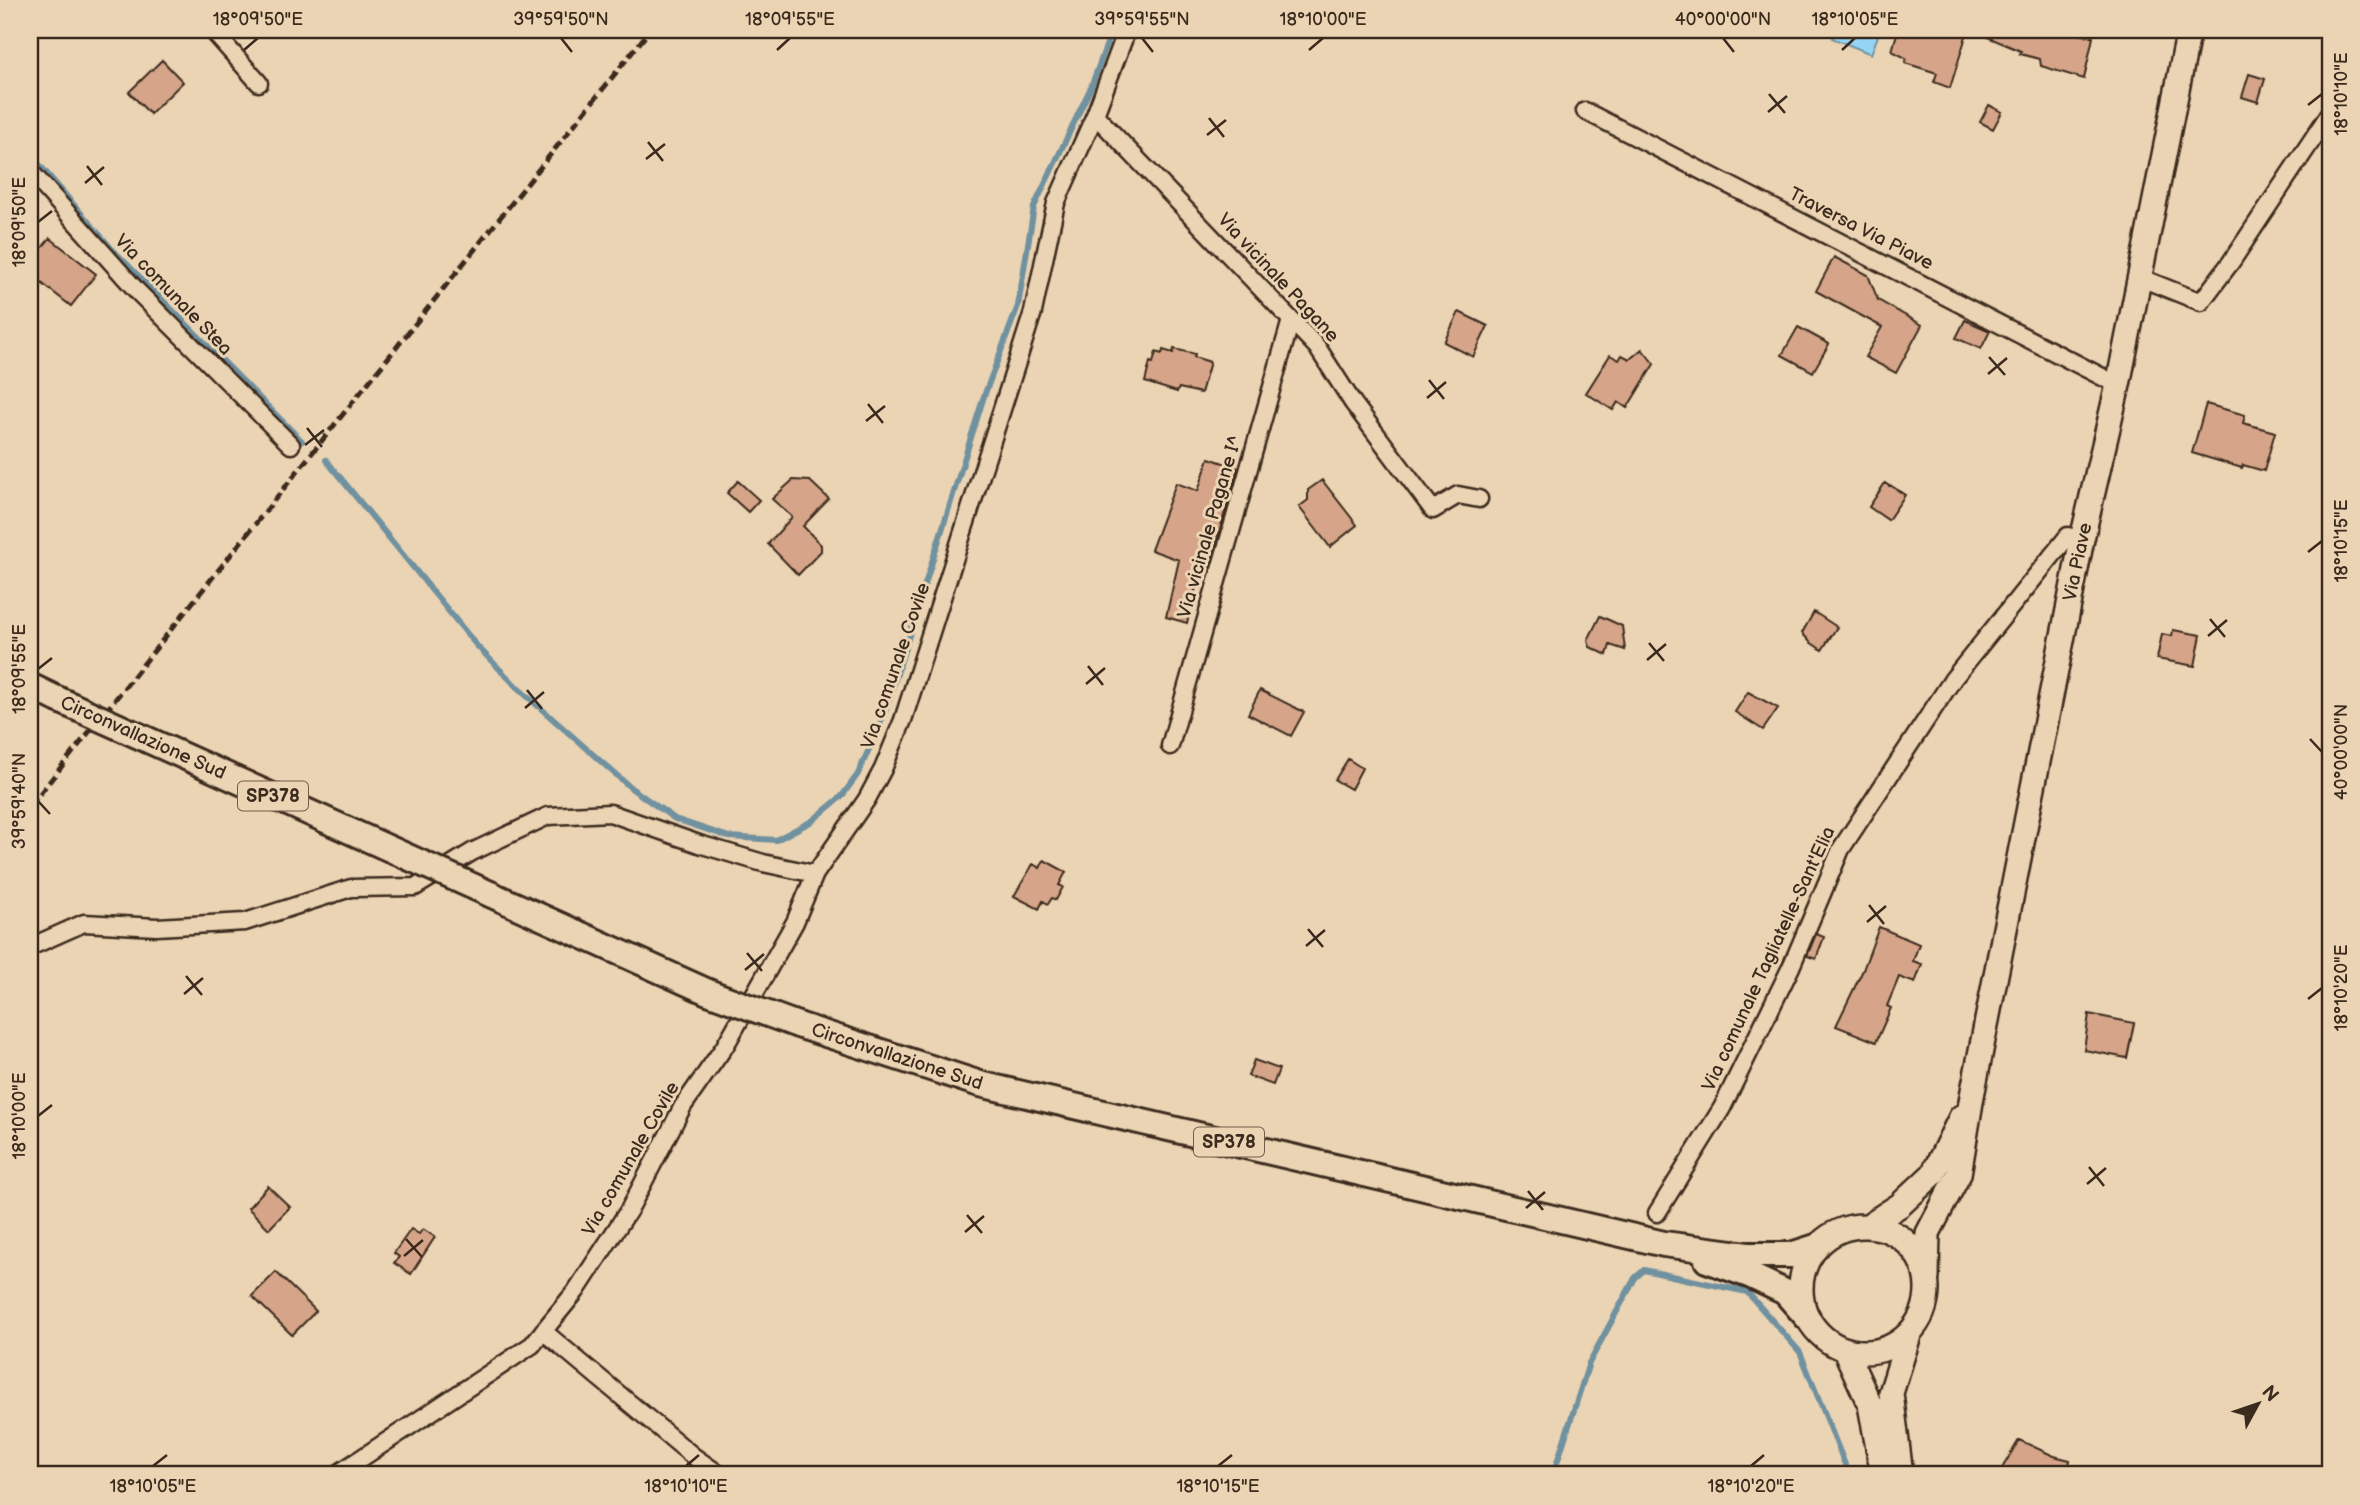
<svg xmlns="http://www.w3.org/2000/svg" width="2360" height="1505" font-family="'Balsamiq Sans',sans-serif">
<rect width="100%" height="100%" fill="#ebd4b3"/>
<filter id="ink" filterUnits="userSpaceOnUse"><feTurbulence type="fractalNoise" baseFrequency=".0143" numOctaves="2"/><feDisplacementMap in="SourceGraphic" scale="14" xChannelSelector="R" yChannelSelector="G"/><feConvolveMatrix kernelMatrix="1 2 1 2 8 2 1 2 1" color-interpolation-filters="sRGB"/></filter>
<g filter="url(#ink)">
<!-- water -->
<path fill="#94d5f6" stroke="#7091a0" stroke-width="2" d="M1835,30H1872L1879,33L1871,54L1832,38Z"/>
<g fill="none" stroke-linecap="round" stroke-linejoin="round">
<!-- stream -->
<path stroke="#7091a0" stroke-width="6" d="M30,154L111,248L302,441
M326,460L477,646L520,690L631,788L675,819L729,837L776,840L812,821L842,796L858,774L884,715L984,396L1018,306L1034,207L1091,87L1112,30
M1553,1475L1589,1363L1635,1278L1644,1270L1747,1292L1800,1352L1846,1467L1852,1475"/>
</g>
<!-- building -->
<path fill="#d6a589" stroke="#3b2a1e" stroke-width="2" d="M1898,30H1958L1967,33L1950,88L1934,82L1937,73L1905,63L1906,58L1892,51Z
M1971,30H2058L2093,37L2084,79L2041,66L2040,59L2020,54L2021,51Z
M162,60L183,82L150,114L129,92Z
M2249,74L2265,79L2258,102L2242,97Z
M1989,105L2002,112L1993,129L1980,122Z
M50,238L96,274L71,306L30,274V263Z
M1834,257L1868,275L1878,300L1922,325L1896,373L1865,357L1882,327L1816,291Z
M1459,312L1488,326L1473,357L1444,342Z
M1965,320L1990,331L1981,349L1956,338Z
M1798,327L1829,344L1813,372L1782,355Z
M1174,349L1195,354L1194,357L1210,362L1201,393L1179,388L1177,392L1145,382L1150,362L1153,363L1156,352L1162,354L1163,350L1173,353Z
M1642,349L1654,364L1627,408L1618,402L1613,410L1586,393L1610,355L1619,360L1622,355L1630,359Z
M2206,404L2245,415L2243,423L2275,432L2264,471L2243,465L2242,468L2192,453Z
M1209,458L1238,468L1208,570L1201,567L1187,623L1166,617L1179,560L1151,550L1176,483L1198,491Z
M793,480L810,481L829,499L803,526L821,545V551L798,575L768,544L792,517L772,499Z
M1322,480L1357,525L1330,547L1299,507L1308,500V490Z
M738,481L759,500L748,512L727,493Z
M1885,483L1889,486L1890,485L1905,495L1888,520L1869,507Z
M1814,612L1837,627L1822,650L1810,642L1802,633Z
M1600,616L1622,626L1625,650L1610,645L1607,655L1590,647L1588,640Z
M2173,630L2201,635L2195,666L2157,659L2162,634L2172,636Z
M1260,690L1304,712L1291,736L1248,714Z
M1748,692L1778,708L1763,730L1735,712Z
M1348,759L1362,768L1351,789L1335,780Z
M1044,860L1066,872L1059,885L1063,887L1056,900L1052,898L1048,904L1043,901L1039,909L1014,896L1033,864L1040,868Z
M1879,927L1919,944L1913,961L1922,964L1915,983L1899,977L1887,1006L1891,1008L1876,1042L1836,1026L1863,970Z
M1816,934L1824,937L1816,959L1807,956Z
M2089,1014L2134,1023L2127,1058L2084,1050Z
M1254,1060L1279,1069L1273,1085L1248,1076Z
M268,1186L290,1207L269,1229L248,1208Z
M411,1229L419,1234L423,1229L435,1237L411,1274L394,1263L399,1257L394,1253Z
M276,1272L316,1311L292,1335L252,1296Z
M2019,1440L2054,1456L2070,1460L2068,1475H1998Z"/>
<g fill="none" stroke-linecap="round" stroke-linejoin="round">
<defs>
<path id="street" d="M212,30L259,83
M1585,111L2118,385
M1095,115L1317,347L1353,403L1433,510L1458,495L1479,499
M30,171L138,292L291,445
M2141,278L2201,302L2231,262L2330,113
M1170,746L1291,320
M30,947L84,923L157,927L245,922L351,888L415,887L472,852L548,816L610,813L699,844L763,863L815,874
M1657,1213L1722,1108L1791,967L1841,849L1953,679L2068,536L2082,539
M543,1331L693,1456L720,1475
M336,1475L532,1345L576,1291L629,1210L683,1106L725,1046L795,922L815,874L867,799L883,769L903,720L1033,312L1056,203L1095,115L1127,30"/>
<path id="secondary" d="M1869,1225L1900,1205L1933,1174L1961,1117
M1801 1289a63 63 0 1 1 126 0a63 63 0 1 1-126 0Z
M1927,1277L1928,1233L1959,1174L1972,1096L2082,539L2118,385L2189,30
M1845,1350L1870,1405L1883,1475
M1898,1475L1900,1467L1891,1393L1909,1335"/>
<path id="primary" d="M30,686L57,699
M490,894L708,992
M798,1025L980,1084L1664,1244L1748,1255H1791L1816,1247
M1707,1260L1749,1275L1785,1292L1807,1317"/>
</defs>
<!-- street casing -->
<use href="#street" stroke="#3b2a1e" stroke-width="21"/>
<!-- secondary casing -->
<use href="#secondary" stroke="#3b2a1e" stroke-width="28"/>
<!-- primary casing -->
<use href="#primary" stroke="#3b2a1e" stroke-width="30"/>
<!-- street -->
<use href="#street" stroke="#ebd4b3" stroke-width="16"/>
<!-- secondary -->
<use href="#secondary" stroke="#ebd4b3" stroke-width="23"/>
<!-- primary -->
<use href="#primary" stroke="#ebd4b3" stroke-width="24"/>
<!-- rail -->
<path stroke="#3b2a1e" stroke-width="5" stroke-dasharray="10 5" stroke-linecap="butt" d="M30,806L650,30"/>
<defs>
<path id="primary-bridge" d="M57,699L490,894
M708,992L798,1025"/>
</defs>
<!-- primary-bridge casing -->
<use href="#primary-bridge" stroke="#3b2a1e" stroke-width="30" stroke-linecap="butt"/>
<!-- primary-bridge -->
<use href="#primary-bridge" stroke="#ebd4b3" stroke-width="24"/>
</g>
</g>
<!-- ticks -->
<path fill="none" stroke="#3b2a1e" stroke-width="2.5" d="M561,38L572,52M1142,38L1153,52M1723,38L1734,52M244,50L258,38M777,50L790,38M1309,50L1323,38M1842,50L1855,38M1769,94L1785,113M2308,105L2322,94M1768,112L1787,96M1209,118L1224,137M1207,135L1226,120M648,142L663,161M646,159L665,144M87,166L102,185M85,183L104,167M38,222L52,211M1989,357L2005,375M1988,374L2007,358M1429,380L1444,399M1427,398L1446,382M868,404L883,423M866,421L885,406M307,428L322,447M305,445L324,430M2308,552L2322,541M2210,619L2225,637M2208,636L2227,620M1649,643L1664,661M1647,660L1666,644M1088,666L1103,685M38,669L52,658M1086,684L1105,668M527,690L542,709M525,708L544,692M2310,739L2322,752M38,801L50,814M1869,905L1884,924M1867,922L1886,906M1308,929L1323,947M1306,946L1325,930M747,953L762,971M745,970L764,954M186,976L202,995M184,994L203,978M2308,999L2322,988M38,1116L52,1105M2089,1167L2104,1186M2087,1184L2106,1168M1528,1191L1543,1210M1526,1208L1545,1192M967,1215L982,1233M965,1232L984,1216M406,1239L422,1257M404,1256L423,1240M153,1466L167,1455M686,1466L699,1455M1218,1466L1232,1455M1751,1466L1764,1455"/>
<g text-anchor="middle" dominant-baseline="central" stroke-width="6" stroke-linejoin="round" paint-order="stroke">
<!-- shield labels -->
<g fill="#ebd4b3" stroke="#705d4b" stroke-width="2">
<rect x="238" y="781.5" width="70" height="29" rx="5"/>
<rect x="1194" y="1127.5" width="70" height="29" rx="5"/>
</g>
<g font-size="18" font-weight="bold" fill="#3b2a1e">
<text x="273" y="796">SP378</text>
<text x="1229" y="1142">SP378</text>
</g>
<!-- street labels -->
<g font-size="19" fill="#3b2a1e" stroke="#ebd4b3">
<text transform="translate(1861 229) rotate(27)">Traversa Via Piave</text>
<text transform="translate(1278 278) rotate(47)">Via vicinale Pagane</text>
<text transform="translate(173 295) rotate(46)">Via comunale Stea</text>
<text transform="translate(1210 527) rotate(-74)">Via vicinale Pagane I^</text>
<text transform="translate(2078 562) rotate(-78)">Via Piave</text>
<text transform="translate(896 666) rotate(-71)">Via comunale Covile</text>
<text transform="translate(143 738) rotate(24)">Circonvallazione Sud</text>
<text transform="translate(1769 959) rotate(-65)">Via comunale Tagliatelle-Sant'Elia</text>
<text transform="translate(897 1057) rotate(18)">Circonvallazione Sud</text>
<text transform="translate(631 1159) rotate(-60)">Via comunale Covile</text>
</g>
</g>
<!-- margin -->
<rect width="2360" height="1505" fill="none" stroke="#ebd4b3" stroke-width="77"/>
<!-- north arrow -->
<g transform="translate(2258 1404) rotate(50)" stroke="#ebd4b3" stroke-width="5" paint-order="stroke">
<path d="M0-5L12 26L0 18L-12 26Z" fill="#3b2a1e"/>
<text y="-10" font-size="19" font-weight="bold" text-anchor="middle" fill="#3b2a1e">N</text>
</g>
<rect x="38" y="38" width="2284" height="1428" fill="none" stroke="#3b2a1e" stroke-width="2.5"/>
<g font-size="18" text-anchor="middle" fill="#3b2a1e">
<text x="258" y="25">18°09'50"E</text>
<text x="561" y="25">39°59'50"N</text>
<text x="790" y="25">18°09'55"E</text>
<text x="1142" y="25">39°59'55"N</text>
<text x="1323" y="25">18°10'00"E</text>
<text x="1723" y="25">40°00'00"N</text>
<text x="1855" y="25">18°10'05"E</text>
<text transform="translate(2341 94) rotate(-90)" y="6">18°10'10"E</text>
<text transform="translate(19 222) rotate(-90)" y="6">18°09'50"E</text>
<text transform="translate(2341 541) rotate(-90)" y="6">18°10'15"E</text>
<text transform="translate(19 669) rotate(-90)" y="6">18°09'55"E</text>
<text transform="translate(2341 752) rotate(-90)" y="6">40°00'00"N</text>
<text transform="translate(19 801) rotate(-90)" y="6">39°59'40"N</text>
<text transform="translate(2341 988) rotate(-90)" y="6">18°10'20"E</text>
<text transform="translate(19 1116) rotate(-90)" y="6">18°10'00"E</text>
<text x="153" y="1492">18°10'05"E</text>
<text x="686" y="1492">18°10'10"E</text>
<text x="1218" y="1492">18°10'15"E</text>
<text x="1751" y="1492">18°10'20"E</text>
</g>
</svg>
